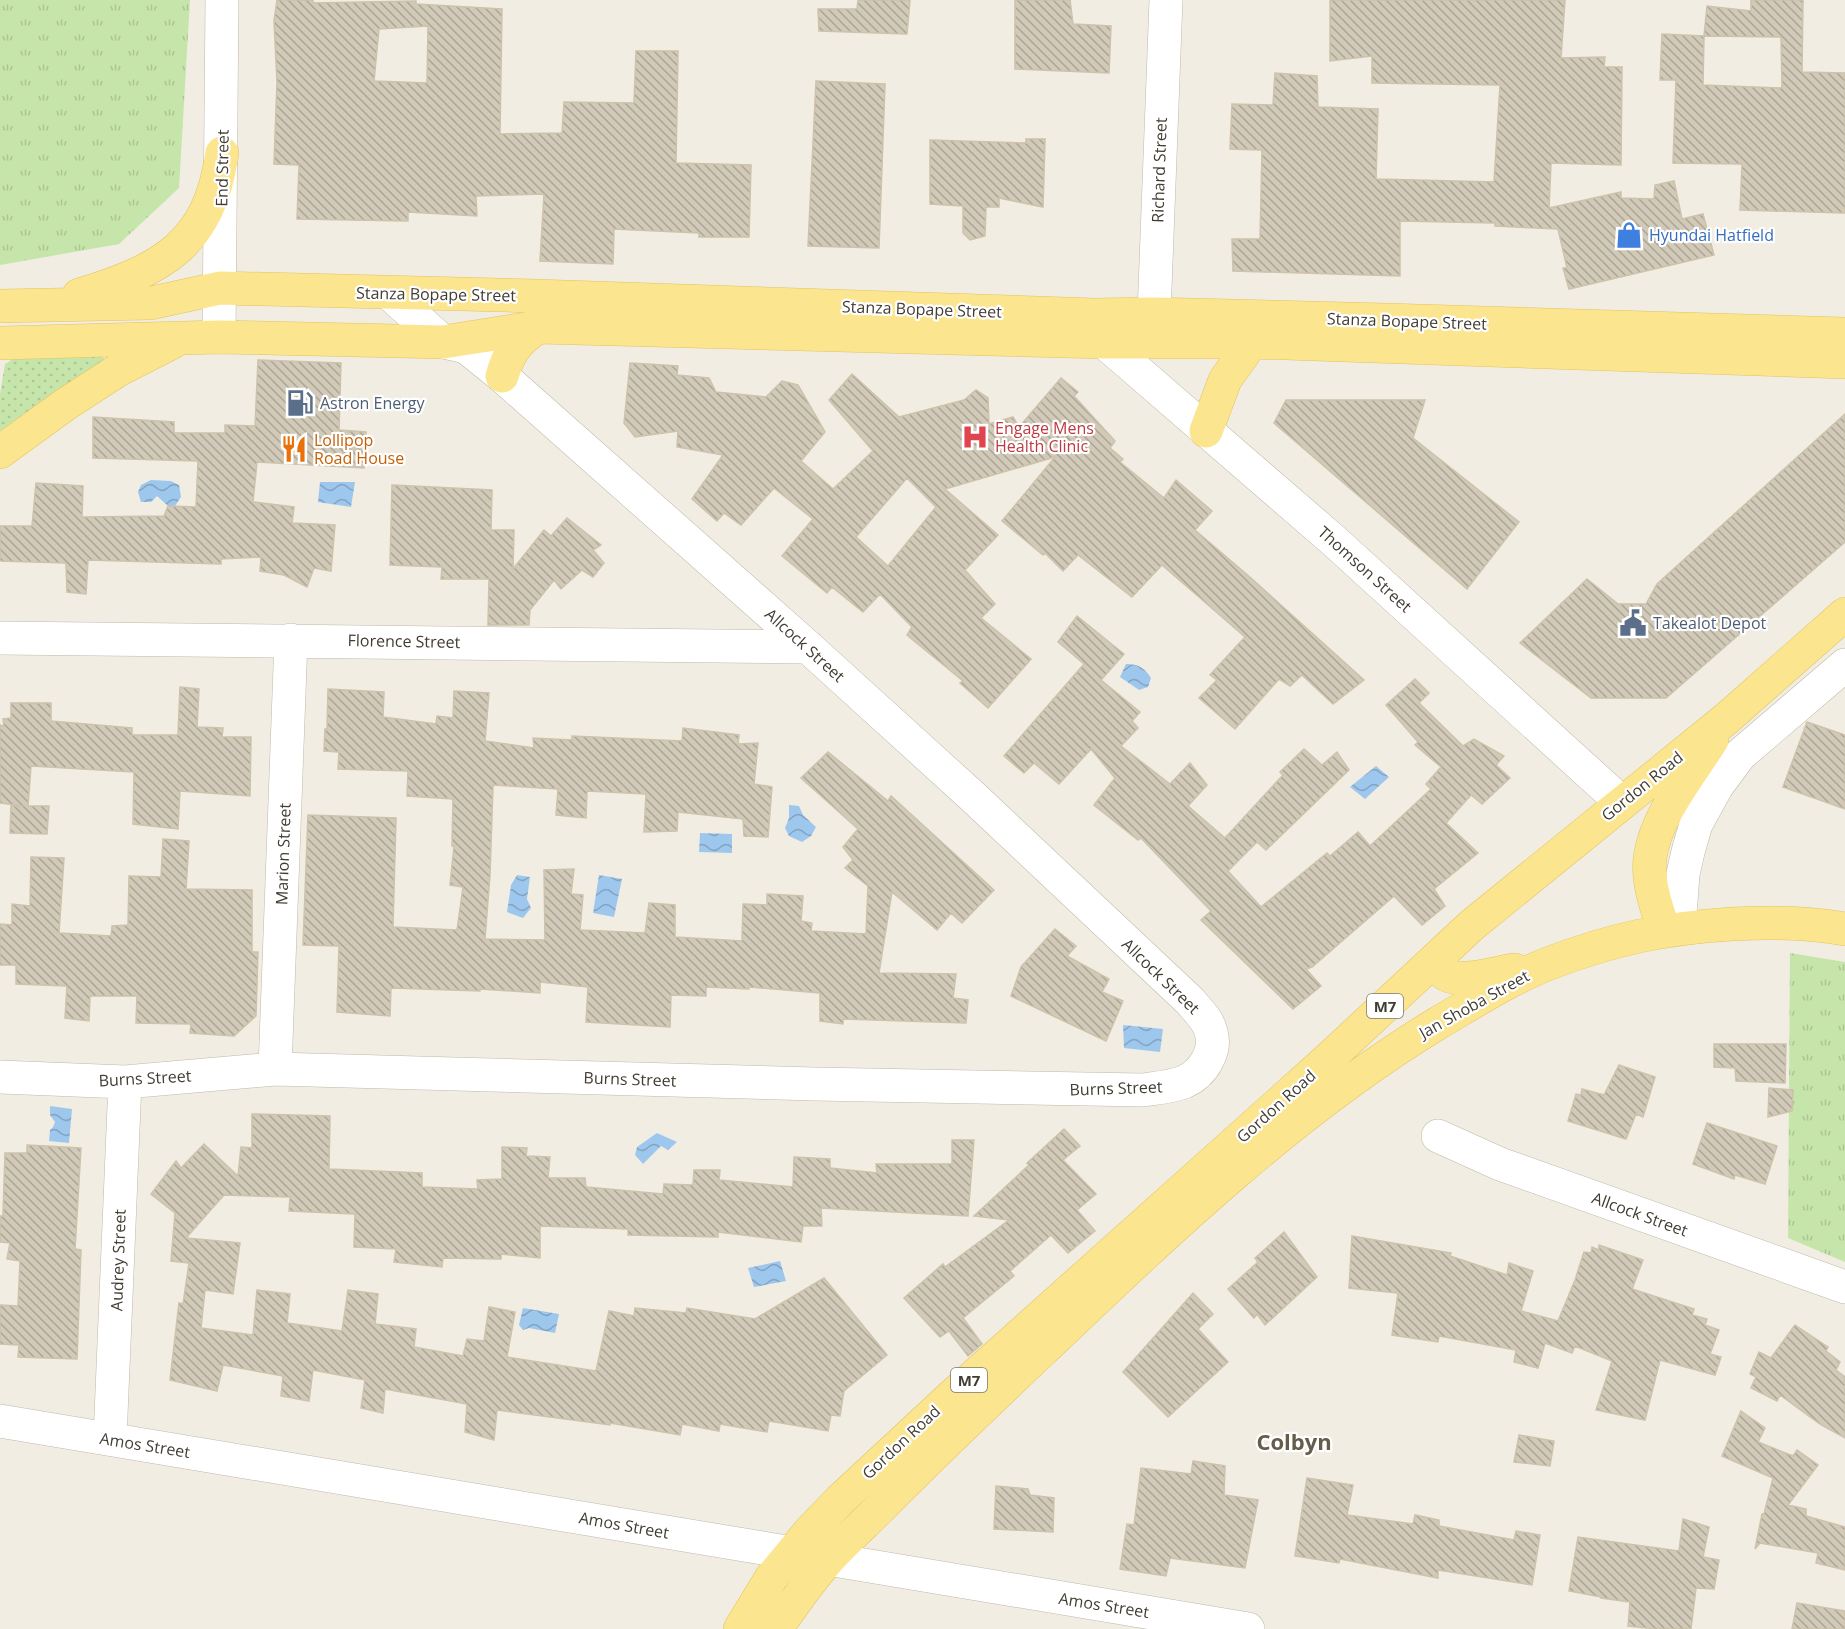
<svg xmlns="http://www.w3.org/2000/svg" width="1845" height="1629" font-family="'Open Sans',sans-serif">
<defs>
<pattern id="grass-dots" width="8" height="8" patternUnits="userSpaceOnUse" patternTransform="scale(1.5)"><rect width="8" height="8" fill="#c6e5ab"/><path d="M2 2h.1M6 6h.1" fill="none" stroke="#abc594" stroke-width="1.8" stroke-linecap="round"/></pattern>
<pattern id="park-tufts" width="24" height="20" patternUnits="userSpaceOnUse" patternTransform="scale(1.5)"><rect width="24" height="20" fill="#c6e5ab"/><path d="M3 7l-1-3M5 7V3M7 7l1-3M15 17l-1-3M17 17v-4M19 17l1-3" fill="none" stroke="#abc594"/></pattern>
<pattern id="water-waves" width="16" height="10" patternUnits="userSpaceOnUse" patternTransform="scale(1.5)"><rect width="16" height="10" fill="#9ec7ee"/><path d="M0 5q4-4 8 0t8 0" fill="none" stroke="#82a3c1"/></pattern>
<pattern id="building-back-hatch" width="6" height="6" patternUnits="userSpaceOnUse" patternTransform="scale(1.5)"><rect width="6" height="6" fill="#d2cab8"/><path d="M-1 5l2 2M0 0l6 6M5-1l2 2" fill="none" stroke="#aca596"/></pattern>
</defs>
<rect width="100%" height="100%" fill="#f1ede2"/>
<!-- grass -->
<path fill="url(#grass-dots)" d="M92,346L108,363L0,436V394L5,364L13,359Z"/>
<!-- park -->
<path fill="url(#park-tufts)" d="M0,0H190L179,188L119,244L0,265Z
M1790,953L1845,962V1262L1788,1238Z"/>
<!-- water -->
<path fill="url(#water-waves)" d="M151,480L171,481L179,485L181,497L175,506H168L157,496L151,502H141L138,492L141,485Z
M320,482H355L351,507L318,502Z
M1126,664C1138,664 1145,668 1151,678L1148,687L1139,690L1120,677Z
M1376,766L1389,777L1365,799L1350,787Z
M789,805L799,806L803,815L816,827L811,836L802,842L789,836L785,828L789,818Z
M700,833L732,834V853L699,852Z
M517,875L530,877L527,899L531,908L523,918L507,912L511,885Z
M599,875L622,879L614,917L593,913Z
M1123,1025L1163,1029L1160,1052L1124,1048Z
M50,1106L72,1109L69,1143L49,1141L50,1130L53,1127L55,1122L50,1115Z
M657,1133L677,1142L668,1150L661,1146L643,1164L635,1155L637,1147Z
M780,1261L786,1281L754,1287L748,1268Z
M523,1308L559,1314L555,1333L529,1328L523,1330L519,1325Z"/>
<!-- building -->
<path fill="url(#building-back-hatch)" stroke="#cdc2ab" stroke-width="1.5" fill-rule="evenodd" d="M277,0H313V3L416,1V4L502,9L500,134L562,133L564,102L634,103L636,51H678L676,163L751,165L749,237H699V233L614,229L613,264L540,261L544,194L476,196L477,216L408,212V221L297,219L299,165L274,164L277,82L274,21ZM428,26L427,83L374,81L379,29Z
M858,0H910L907,34L819,31L818,9H857Z
M1015,0H1070L1073,24L1111,26L1109,73L1015,69Z
M1330,0H1565L1561,58L1605,57L1604,67H1622L1621,165L1551,163L1549,208L1621,192V198L1654,199L1655,185L1674,181L1682,219L1703,214L1714,255L1569,289L1563,268H1567L1558,229L1495,226V223L1400,221V276L1233,271L1232,239H1260L1262,150L1230,149L1232,104L1273,105L1275,73L1317,76L1318,107L1378,109L1376,179L1494,182L1500,85L1372,83V56L1330,61Z
M1751,0H1803L1802,72L1845,73V213L1740,210L1742,164L1673,163L1676,80H1660L1662,34L1704,36L1707,6L1751,11ZM1704,36L1781,37L1782,88L1703,85Z
M816,81L885,84L879,248L808,246Z
M1026,139H1045L1043,207L999,198V207H986L985,236L970,240L963,233V206L930,204V140L1026,143Z
M258,360L341,363L339,430L366,432L364,468L257,462L253,502L294,507L292,523L335,525L331,571L314,568L307,587L284,575L260,571L261,557L221,559V564L88,560L86,594L67,592L66,563L0,561V526H32L36,483L83,486L82,517L164,516L168,506L196,507L198,461L93,458V417L174,422V433H225V425L255,426Z
M630,363L678,366L677,375L709,378L716,392L766,397L782,381L798,385L825,432L801,461L833,489L873,451L829,400L852,374L899,417L964,400L976,390L988,398L989,424L1013,417L1019,427L1061,378L1078,392L1074,396L1115,441L1110,448L1123,459L1120,462L1164,498L1176,480L1212,511L1195,530L1251,578L1364,680L1333,704L1302,675L1290,686L1279,679L1235,729L1199,698L1217,680L1210,675L1245,637L1162,565L1132,597L1078,555L1063,571L1045,553L1043,555L1002,521L1055,457L945,489L998,535L965,570L995,604L981,618L1031,659L988,708L960,683L963,681L907,635L912,627L880,594L863,612L832,587L827,593L782,556L813,519L774,488L741,525L724,513L717,521L692,499L723,455L677,447L678,431L635,437L624,423ZM907,478L936,507L888,566L856,537Z
M1286,400H1425L1413,438L1519,522L1467,589L1274,423Z
M1845,414V542L1666,698H1591L1520,643L1587,579L1618,604H1646L1657,584Z
M392,485L492,490L491,530H514L513,569L544,530L551,536L567,518L601,545L593,550L604,563L593,577L582,570L561,589L554,580L530,610L529,625H488L489,579H441L442,567L390,565Z
M1077,616L1124,654L1101,680L1140,712L1132,721L1138,728L1121,746L1170,784L1190,763L1207,785L1188,806L1225,838L1283,775L1280,772L1304,749L1322,765L1337,752L1349,770L1266,850L1257,842L1228,871L1261,907L1327,853L1330,856L1358,832L1370,846L1431,789L1426,784L1441,767L1415,745L1418,742L1386,705L1415,679L1429,693L1419,703L1463,746L1474,739L1504,756L1496,765L1510,778L1482,804L1471,795L1446,823L1478,853L1434,889L1445,906L1422,925L1394,896L1312,967L1306,969L1321,986L1293,1009L1201,920L1211,911L1141,838L1138,840L1094,805L1115,778L1091,749L1059,784L1034,763L1024,773L1004,756L1084,664L1058,642Z
M180,687L199,689L197,727L223,728L222,737H251L250,796L180,791L178,829L133,824L134,772L31,766L28,806H49L47,834L10,833L11,806H23L0,803V725L4,726L3,719L11,718V703H51V721L132,728V735H178Z
M328,689L384,692L383,717L436,724L437,716L453,718L454,691L489,693L485,741L534,748L533,738L572,740V736L682,741L683,728L739,735L738,744L758,743L754,784L772,787L768,837L744,836L743,819L678,812L677,831L644,832L646,794L587,791L586,818L556,815L558,789L493,785L490,875L485,939L545,940L544,870L574,869L571,894L583,895L580,930L645,933L649,903L675,905V937L742,941L743,904L767,905V894L803,896L801,921L812,923L811,931L866,934L868,886L845,868L853,860L843,847L858,829L801,778L828,752L888,801L891,796L994,890L962,923L951,913L937,930L892,892L879,973L956,974L953,998L968,1000L966,1023L843,1019V1024L820,1021V993L749,987V989L706,987V996L671,995L670,1027L586,1022L588,987L540,982V993L480,989V991L391,988L390,1016L337,1012L339,946L303,945L308,815L396,818L393,927L457,930L463,887L450,885L454,846H452L453,799L407,796L408,771L338,769L339,752L324,751L325,729L327,730Z
M1807,722L1845,735V809L1783,787Z
M163,839L189,841L186,889L252,890V952H258L256,1016L234,1036L190,1033L191,1024L136,1023L137,996H90L89,1021L65,1018L67,986L16,984V965H0V924L12,925V904L30,906L31,857L64,858L59,933L111,936L112,926L128,925L129,876L161,877Z
M1055,929L1076,946L1067,956L1109,979L1102,992L1123,1001L1106,1041L1011,996L1021,967Z
M1714,1044H1786L1785,1083L1736,1081L1735,1068L1714,1067Z
M1619,1065L1655,1077L1643,1117L1636,1114L1626,1139L1568,1121L1576,1094L1581,1095L1582,1089L1604,1095Z
M1769,1088L1793,1090L1792,1111L1768,1117Z
M252,1114L330,1116L329,1169L422,1173V1187L478,1189L477,1180L502,1179V1147L527,1148L526,1156L550,1157L548,1178H585L586,1187L663,1194L664,1184L693,1185L694,1170H720L719,1180L793,1187L794,1157L830,1159V1168L877,1173L876,1164H952V1140H974L968,1216L821,1208L822,1226H803L801,1242L718,1232V1237L628,1235V1229L540,1226V1258L501,1254V1259L443,1258L442,1267L394,1262L396,1249L354,1247L355,1214L289,1211L290,1197L224,1195L186,1238L240,1243L233,1294L205,1290L201,1328L253,1335L257,1290L290,1294L287,1323L342,1331L348,1290L378,1294L375,1324L416,1329L414,1347L463,1356L467,1339L484,1341L489,1307L515,1312L507,1357L596,1371L609,1311L634,1316L635,1308L686,1313L687,1308L755,1319L824,1278L887,1355L844,1391L840,1416L831,1415L828,1431L769,1421L767,1432L720,1424L719,1431L682,1424L680,1435L610,1423V1425L497,1410L494,1440L465,1432L467,1404L385,1389L383,1413L361,1408L365,1380L313,1370L309,1401L281,1396L283,1376L223,1365L217,1391L170,1380L179,1303L183,1304L189,1263L171,1261L175,1213L151,1194L176,1161L181,1168L204,1144L238,1176L241,1147L252,1148Z
M1707,1123L1777,1146L1765,1184L1735,1175L1734,1179L1693,1164Z
M1064,1129L1080,1146L1063,1160L1096,1194L1077,1210L1095,1231L1068,1253L1051,1235L1010,1271L1014,1276L963,1318L982,1344L968,1356L949,1331L940,1337L904,1298L943,1264L945,1267L1009,1220L974,1216L1029,1165L1027,1163Z
M27,1145L81,1148L75,1249L81,1250L77,1359L18,1357L19,1345L0,1344V1305L18,1306L20,1261L7,1259L10,1243L0,1242V1216H3L5,1153H27Z
M1284,1232L1317,1277L1265,1325L1257,1314L1254,1318L1228,1289L1258,1262L1255,1258Z
M1352,1236L1451,1253L1450,1256L1507,1275L1509,1263L1533,1271L1521,1311L1558,1321L1575,1280L1584,1252L1591,1253L1592,1247L1599,1250V1245L1643,1260L1632,1289L1694,1309L1692,1315L1707,1319L1705,1325L1719,1330L1710,1354L1721,1357L1715,1375L1660,1360L1645,1420L1596,1410L1612,1361L1575,1346L1572,1353L1545,1343L1538,1368L1514,1362L1516,1350L1439,1336L1438,1342L1392,1335L1398,1293L1349,1288Z
M1193,1293L1213,1314L1198,1329L1228,1362L1168,1417L1123,1372Z
M1795,1325L1828,1347L1826,1351L1840,1362L1836,1370L1845,1377V1438L1820,1424L1780,1395L1777,1401L1751,1388L1756,1377L1750,1374L1759,1352L1771,1358Z
M1741,1411L1765,1428L1758,1442L1793,1456L1797,1450L1818,1465L1788,1505L1806,1509V1516L1845,1527V1570L1816,1563L1818,1553L1760,1543L1755,1549L1762,1514H1764L1773,1478L1722,1456Z
M1519,1435L1554,1441L1550,1466L1514,1462Z
M1193,1461L1225,1466L1224,1495L1258,1500L1245,1568L1170,1558L1166,1576L1120,1569L1127,1524L1134,1525L1141,1468L1191,1474Z
M1307,1478L1353,1485L1347,1515L1413,1524L1415,1515L1439,1520V1526L1514,1540L1516,1531L1540,1535L1532,1585L1438,1570V1578L1340,1559L1339,1563L1295,1556Z
M996,1486L1028,1489L1030,1495L1054,1498L1053,1532L994,1529Z
M1683,1519L1709,1527L1703,1557L1719,1560L1714,1589L1696,1588L1691,1629H1656L1628,1626L1630,1602L1601,1598V1597L1569,1591L1578,1537L1679,1551Z
M1797,1603L1845,1611V1629H1792Z"/>
<g fill="none" stroke-linecap="round" stroke-linejoin="round">
<defs>
<path id="minor" d="M219,337L222,0
M1153,341L1166,0
M1104,342L1333,540L1621,802
M0,638L808,647
M1679,928L1683,874L1688,852L1696,824L1717,786L1740,755L1845,665
M275,1069L291,640
M0,1077L125,1082L275,1069L814,1084L1143,1090C1157,1088 1171,1087 1184,1082C1203,1074 1217,1051 1211,1032C1208,1019 1197,1010 1190,1001L971,795L808,647L502,376L466,347L443,342L390,294
M1438,1136L1500,1164L1845,1287
M0,1421L1248,1629
M110,1439L125,1082"/>
<path id="major" d="M79,295C161,270 210,245 222,153
M0,306L151,303L220,288L536,296L1095,315L1153,314L1386,320L1845,334
M0,343L219,337L443,342L538,327L1104,342H1252L1845,362
M502,376C509,352 517,341 538,327
M1206,431L1225,380L1252,342
M0,452L66,404L120,369L173,342
M1664,930C1657,909 1647,882 1650,858C1655,817 1690,775 1712,740
M1433,962C1437,966 1441,972 1447,975C1463,984 1497,972 1515,970
M740,1629L771,1578L810,1531L840,1500L953,1395L1325,1062L1472,925L1726,719L1845,614
M776,1629C792,1606 809,1581 828,1560C844,1542 863,1525 880,1508C933,1454 988,1402 1043,1350C1167,1232 1292,1112 1438,1023C1474,1002 1511,978 1550,963C1613,939 1665,928 1732,924C1769,922 1808,922 1845,929"/>
</defs>
<!-- minor casing -->
<use href="#minor" stroke="#bfb9a8" stroke-width="34"/>
<!-- major casing -->
<use href="#major" stroke="#e1c460" stroke-width="34"/>
<!-- minor -->
<use href="#minor" stroke="#fff" stroke-width="33"/>
<!-- major -->
<use href="#major" stroke="#fce58f" stroke-width="33"/>
</g>
<!-- icons -->
<defs>
<symbol id="shop-bare" viewBox="-9 -9 18 18"><path d="M-5-2.5h2.3a2.7 3.5 0 0 1 5.4 0H5L5.5 6h-11ZM-1.5-2.5h3a1.5 2.3 0 0 0-3 0Z" fill="#3f7fe0" stroke="#fff" stroke-width="2.5" paint-order="stroke"/></symbol>
<symbol id="fuel-bare" viewBox="-9 -9 18 18"><path d="M-5.5-6h7V0h2V4h1.3V-2.5L3-4.5l.8-.8L6-3V5H2.5V1h-1V6h-7ZM-4.2-4.7v3.2H.2V-4.7Z" fill="#5c6f8a" stroke="#fff" stroke-width="2.5" paint-order="stroke"/></symbol>
<symbol id="hospital-bare" viewBox="-9 -9 18 18"><path d="M-5-5h3v3.5h4V-5h3V5h-3V1.5h-4V5h-3Z" fill="#e0444e" stroke="#fff" stroke-width="2.5" paint-order="stroke"/></symbol>
<symbol id="restaurant-bare" viewBox="-9 -9 18 18"><path d="M-5-6h1v4h1v-4h1v4h1v-4h1v5L-1.5 .5V6h-2V.5L-5-1ZM5-6V6H3V1.5H1.5Q1.5-4 5-6Z" fill="#e8710a" stroke="#fff" stroke-width="2.5" paint-order="stroke"/></symbol>
<symbol id="civic-bare" viewBox="-9 -9 18 18"><path d="M-.6-6.5H3V-4.5H.6V-3L4-1V1h2V6H-6V1h2V-1L-.6-3ZM-1.2 2.5V6h2.4V2.5Z" fill="#5c6f8a" stroke="#fff" stroke-width="2.5" paint-order="stroke"/></symbol>
</defs>
<g fill-rule="evenodd">
<use href="#shop-bare" x="1610" y="216" width="38" height="38"/>
<use href="#fuel-bare" x="281" y="384" width="38" height="38"/>
<use href="#hospital-bare" x="956" y="418" width="38" height="38"/>
<use href="#restaurant-bare" x="275" y="430" width="38" height="38"/>
<use href="#civic-bare" x="1614" y="604" width="38" height="38"/>
</g>
<g text-anchor="middle" dominant-baseline="central" stroke-width="4.5" stroke-linejoin="round" paint-order="stroke">
<!-- shield labels -->
<g fill="#fff" stroke="#7b7770" stroke-width="1.5">
<rect x="1367" y="994" width="36" height="24" rx="4.5"/>
<rect x="951" y="1368" width="36" height="24" rx="4.5"/>
</g>
<g font-size="15" font-weight="bold" fill="#423d33">
<text x="1385" y="1006">M7</text>
<text x="969" y="1380">M7</text>
</g>
<!-- street labels -->
<g font-size="16" fill="#423d33" stroke="#fff">
<text transform="translate(222 168) rotate(-89)">End Street</text>
<text transform="translate(1159 170) rotate(-88)">Richard Street</text>
<text transform="translate(436 294) rotate(1)">Stanza Bopape Street</text>
<text transform="translate(922 309) rotate(2)">Stanza Bopape Street</text>
<text transform="translate(1407 321) rotate(2)">Stanza Bopape Street</text>
<text transform="translate(1365 569) rotate(42)">Thomson Street</text>
<text transform="translate(404 641) rotate(1)">Florence Street</text>
<text transform="translate(805 645) rotate(42)">Allcock Street</text>
<text transform="translate(1642 786) rotate(-39)">Gordon Road</text>
<text transform="translate(283 854) rotate(-88)">Marion Street</text>
<text transform="translate(1161 976) rotate(44)">Allcock Street</text>
<text transform="translate(1474 1004) rotate(-29)">Jan Shoba Street</text>
<text transform="translate(145 1078) rotate(-3)">Burns Street</text>
<text transform="translate(630 1079) rotate(2)">Burns Street</text>
<text transform="translate(1116 1088) rotate(-2)">Burns Street</text>
<text transform="translate(1276 1106) rotate(-42)">Gordon Road</text>
<text transform="translate(1640 1214) rotate(20)">Allcock Street</text>
<text transform="translate(118 1260) rotate(-88)">Audrey Street</text>
<text transform="translate(901 1442) rotate(-43)">Gordon Road</text>
<text transform="translate(145 1445) rotate(9)">Amos Street</text>
<text transform="translate(624 1525) rotate(10)">Amos Street</text>
<text transform="translate(1104 1605) rotate(9)">Amos Street</text>
</g>
<!-- shop labels -->
<g font-size="16" fill="#366cbe" stroke="#fff" text-anchor="start">
<text x="1649" y="235">Hyundai Hatfield</text>
</g>
<!-- service labels -->
<g font-size="16" fill="#4e5e75" stroke="#fff" text-anchor="start">
<text x="320" y="403">Astron Energy</text>
<text x="1653" y="623">Takealot Depot</text>
</g>
<!-- health labels -->
<g font-size="16" fill="#be3a42" stroke="#fff" text-anchor="start">
<text x="995" y="428">Engage Mens<tspan x="995" dy="18">Health Clinic</tspan></text>
</g>
<!-- food labels -->
<g font-size="16" fill="#c56008" stroke="#fff" text-anchor="start">
<text x="314" y="440">Lollipop<tspan x="314" dy="18">Road House</tspan></text>
</g>
<!-- district labels -->
<g font-size="22" font-weight="bold" fill="#655c4a" stroke="#fff">
<text x="1294" y="1441">Colbyn</text>
</g>
</g>
</svg>
